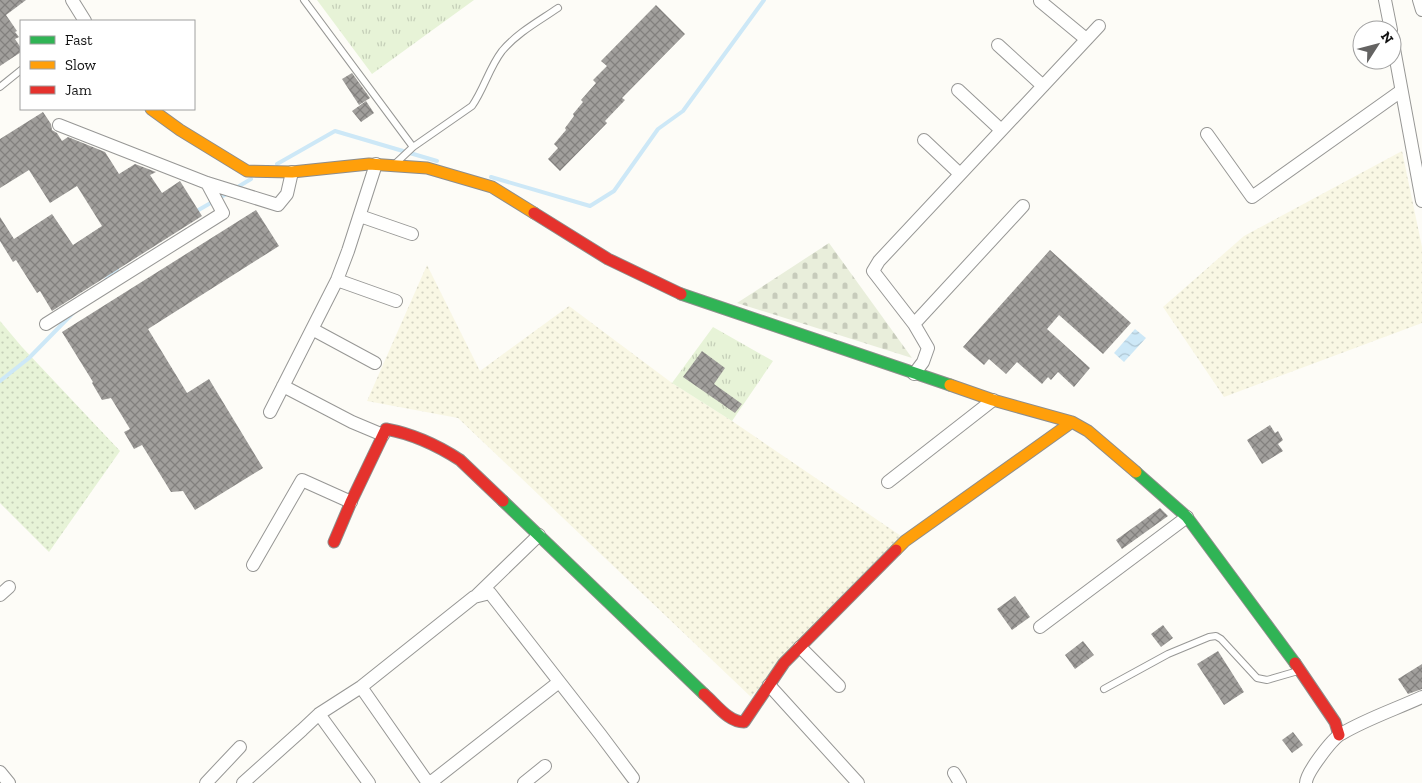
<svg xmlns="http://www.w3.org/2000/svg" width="1422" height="783" font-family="'Zilla Slab',serif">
<defs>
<pattern id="farmland-dots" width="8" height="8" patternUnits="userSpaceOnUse" patternTransform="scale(1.25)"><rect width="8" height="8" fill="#f9f7e4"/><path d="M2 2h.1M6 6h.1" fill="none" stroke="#d4d3c3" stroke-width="1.8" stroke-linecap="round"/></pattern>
<pattern id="grass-dots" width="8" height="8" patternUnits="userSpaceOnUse" patternTransform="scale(1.25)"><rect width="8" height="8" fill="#e7f3d7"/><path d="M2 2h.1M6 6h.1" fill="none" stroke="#c5cfb8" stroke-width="1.8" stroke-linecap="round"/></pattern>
<pattern id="cemetery-stones" width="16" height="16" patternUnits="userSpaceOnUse" patternTransform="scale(1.25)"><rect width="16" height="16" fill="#e9eedb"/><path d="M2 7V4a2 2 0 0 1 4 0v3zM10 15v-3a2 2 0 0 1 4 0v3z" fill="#c7cbbb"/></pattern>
<pattern id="park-tufts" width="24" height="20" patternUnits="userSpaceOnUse" patternTransform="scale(1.25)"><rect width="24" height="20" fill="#e7f3d7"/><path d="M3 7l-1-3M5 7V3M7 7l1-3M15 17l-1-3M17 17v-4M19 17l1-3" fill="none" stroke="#c5cfb8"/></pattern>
<pattern id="water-waves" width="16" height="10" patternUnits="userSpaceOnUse" patternTransform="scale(1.25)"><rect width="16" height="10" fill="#cde8f7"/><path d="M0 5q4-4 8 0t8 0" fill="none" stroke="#afc6d3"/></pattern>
<pattern id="building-cross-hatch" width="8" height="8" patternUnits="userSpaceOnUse" patternTransform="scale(1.25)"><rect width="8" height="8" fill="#a19f9c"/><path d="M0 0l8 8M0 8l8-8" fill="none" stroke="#82807e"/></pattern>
</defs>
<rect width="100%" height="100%" fill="#fdfcf7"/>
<!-- farmland -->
<path fill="url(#farmland-dots)" d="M1402,151L1422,247V323L1224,397L1163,307L1244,236Z
M427,265L480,371L569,306L672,383L732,421L901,536L751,697L458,418L367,401Z"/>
<!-- grass -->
<path fill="url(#grass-dots)" d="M0,321L22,347L120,451L49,552L0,503Z"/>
<!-- cemetery -->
<path fill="url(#cemetery-stones)" d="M829,243L912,358L737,303Z"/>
<!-- park -->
<path fill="url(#park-tufts)" d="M317,0H474L372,74Z
M713,327L773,361L732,421L672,383Z"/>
<!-- water -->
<path fill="url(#water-waves)" d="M1135,329L1146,338L1124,362L1114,353Z"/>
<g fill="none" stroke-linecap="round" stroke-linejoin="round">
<!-- stream -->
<path stroke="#cde8f7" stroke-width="4" d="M277,164L335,131L437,161
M491,177L590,206L614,191L658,129L683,111L764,0
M236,188L251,179
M195,212L228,193
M106,280L117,269
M0,381L29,358L73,313"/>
</g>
<!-- building -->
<path fill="url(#building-cross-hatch)" d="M0,0H26L6,15L17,31L15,32L19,37L15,39L21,48V52L0,66Z
M656,5L685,34L622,98L625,100L605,121L607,123L560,171L548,159L558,148L554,144L566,130L565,128L574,116L573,114L583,102L581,100L596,83L593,80L607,66L601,61Z
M352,73L370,98L359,105L342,79Z
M366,101L374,113L361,122L352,111Z
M43,112L51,124L52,130L57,133L62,141L68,137L105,152L119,174L135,164L156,172L150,175L162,193L180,181L202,216L52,311L40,291L37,293L16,260L13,262L0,241V217L14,239L52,214L73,245L102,226L77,186L50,203L29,170L0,188V139Z
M256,210L279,246L148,329L187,393L209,379L263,468L195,510L183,491L171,492L142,445L134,449L124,432L130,429L111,398L102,400L92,383L93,382L62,332Z
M1050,250L1131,323L1103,354L1059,315L1047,329L1090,368L1074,387L1058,372L1051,380L1048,377L1042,384L1017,362L1006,374L989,359L984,365L963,347Z
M702,351L725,368L714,384L742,404L735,413L683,377Z
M1270,425L1275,433L1278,431L1283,440L1278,444L1283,451L1262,464L1247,440Z
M1160,508L1168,516L1122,549L1116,540Z
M1015,596L1030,617L1012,630L997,609Z
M1163,625L1173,638L1161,647L1151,634Z
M1083,641L1094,655L1075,669L1065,655Z
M1218,651L1244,692L1224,705L1197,664Z
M1422,664V689L1408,694L1398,679Z
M1293,732L1303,745L1292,753L1282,740Z"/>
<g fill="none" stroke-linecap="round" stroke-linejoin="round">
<defs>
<path id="lane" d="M304,0L413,147
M0,87L21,70
M396,163L413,147L472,106C484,89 489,68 502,51C517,33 539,21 558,8
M1104,689L1168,654L1209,637L1216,636L1221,639L1257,678L1267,680L1298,671"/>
<path id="street" d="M72,0L85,21
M1385,0L1391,30
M1419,0L1422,10
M1040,1L1086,39
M1392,38L1422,201
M998,45L1043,86
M958,90L1001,130
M59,125L207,183L278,205L287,194L292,172
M1207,134L1252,197L1401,91
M924,140L960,174
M360,216L412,234
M337,280L396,301
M46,324L223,213L207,183
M914,324L873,271L879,261L1099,26
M312,329L375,363
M914,374L923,362L928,348L914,324L1023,206
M283,386L352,422L383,435
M270,412L337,280L348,251L376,164
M888,482L993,400
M253,565L302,480L351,502
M0,595L9,587
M476,596L539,535
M1040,627L1187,517
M800,647L839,686
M769,685L858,783
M361,687L428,783
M319,714L369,783
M0,772L9,783
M954,773L960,783
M206,783L240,747
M243,783L302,730L319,714L361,687L474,597L490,593L600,734L633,778
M430,783L559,682
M524,783L545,766
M1306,783C1306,773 1332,739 1341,734C1366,719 1396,709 1422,697"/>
<path id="fast" d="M681,294L950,385
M1136,472L1187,517L1295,663
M503,501L704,694"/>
<path id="slow" d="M151,109L180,130L247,171L292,172L369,164L427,168L492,187L534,213
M950,385L993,400L1072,422L1088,431L1136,472
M896,550L905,541L1072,422"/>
<path id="jam" d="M534,213L608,259L681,294
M334,542L351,502L386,429C413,434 437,445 460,460L503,501
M1295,663L1335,722L1339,735
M704,694C716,704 728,722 744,722L784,663L896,550"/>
</defs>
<!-- lane casing -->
<use href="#lane" stroke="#979795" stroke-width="8"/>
<!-- street casing -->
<use href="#street" stroke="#979795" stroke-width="14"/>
<!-- fast casing -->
<use href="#fast" stroke="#8e8d8b" stroke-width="13"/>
<!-- slow casing -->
<use href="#slow" stroke="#8e8d8b" stroke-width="13"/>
<!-- jam casing -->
<use href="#jam" stroke="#8e8d8b" stroke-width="13"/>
<!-- lane -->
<use href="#lane" stroke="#fffffe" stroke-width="6"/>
<!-- street -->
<use href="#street" stroke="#fffffe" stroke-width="12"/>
<!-- fast -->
<use href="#fast" stroke="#30b455" stroke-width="11"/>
<!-- slow -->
<use href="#slow" stroke="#ff9f0a" stroke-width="11"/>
<!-- jam -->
<use href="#jam" stroke="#e5322d" stroke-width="11"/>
</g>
<!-- legend -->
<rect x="20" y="20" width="175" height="90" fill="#ffffff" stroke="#a0a0a0"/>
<rect x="30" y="36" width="25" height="8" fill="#30b455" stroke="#a0a0a0"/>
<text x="65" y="45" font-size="15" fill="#111111">Fast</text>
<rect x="30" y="61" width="25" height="8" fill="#ff9f0a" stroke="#a0a0a0"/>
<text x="65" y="70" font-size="15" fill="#111111">Slow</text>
<rect x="30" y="86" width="25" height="8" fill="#e5322d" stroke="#a0a0a0"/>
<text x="65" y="95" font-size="15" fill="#111111">Jam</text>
<!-- north arrow -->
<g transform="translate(1377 45) rotate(54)"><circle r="24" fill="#ffffff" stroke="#a0a0a0"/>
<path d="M0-4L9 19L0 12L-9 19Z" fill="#646362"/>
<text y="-8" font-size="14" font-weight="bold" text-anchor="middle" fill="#111111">N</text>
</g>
</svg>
